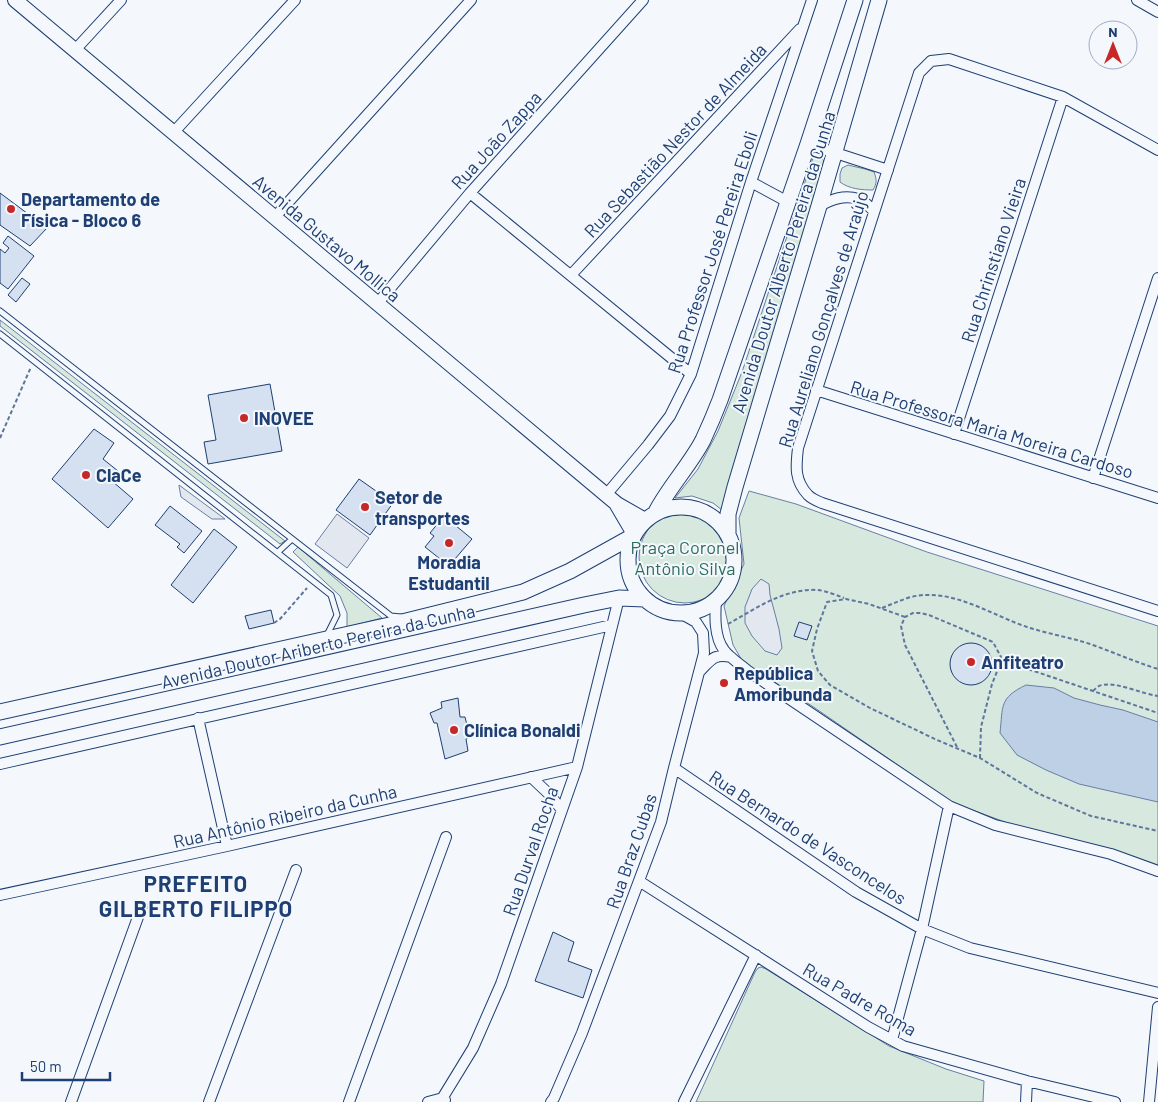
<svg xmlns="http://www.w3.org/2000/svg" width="1158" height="1102" font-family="Barlow,sans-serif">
<rect width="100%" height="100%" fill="#f4f7fb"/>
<!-- green -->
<path fill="#d7e8df" stroke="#687fa3" d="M817,156L821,158L824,161V167L722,510L713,503L692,496L675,498L698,469L718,431L742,372L813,158Z
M848,165L865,169L874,172C877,180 877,183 873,190C862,190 849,189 840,182V174L842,168Z
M0,320L285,541L280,544L0,326Z
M749,491L796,504L927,552L1158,626V868L1016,826L953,803L815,708L743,662L733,645L724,606L744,564L739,518Z
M639 557a46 46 0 1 1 92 0a46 46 0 1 1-92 0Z
M298,547L382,618L347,627V613L340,596L293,552Z
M761,967L766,969L889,1046L946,1069L984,1081L983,1102H696L755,972L758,968Z"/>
<!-- parking -->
<path fill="#e3e8f0" stroke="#687fa3" d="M179,486V485L225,519H212L181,497Z
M337,514L369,538L347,568L315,544Z
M761,579L769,584L770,595L779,629L782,648L777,655L765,651L752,636L745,623V607L752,589Z"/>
<!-- water -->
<path fill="#bed0e5" stroke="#687fa3" d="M1026,685L1054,688L1074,698L1100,705L1123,710L1158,722V802L1079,784L1046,770L1017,755L1000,733C1003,706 999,698 1026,685Z"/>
<!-- building -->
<path fill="#d5e0f0" stroke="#1d3f73" d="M0,193L47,228L30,246L0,225Z
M8,236L34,256L8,289L0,283V249L5,253L9,248L3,243Z
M22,278L30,284L16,302L8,295Z
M270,384L282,451L208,464L204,442L216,440L208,395Z
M94,429L114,443L103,459L118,471L112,481L133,499L108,528L52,479Z
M359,479L393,503L370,535L336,510Z
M170,506L202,531L184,553L177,547L180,544L155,525Z
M444,516L472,539L449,566L425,547L434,536L430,533Z
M214,529L237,547L193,603L171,585Z
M271,610L274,623L249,629L245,616Z
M799,622L812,626L807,640L794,636Z
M950 664a21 21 0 1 1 42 0a21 21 0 1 1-42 0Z
M458,698L460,717H465L470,737L466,739L468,751L445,759L437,723H434L430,713L442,708L441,702Z
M553,932L574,942L568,961L592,970L583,998L535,981Z"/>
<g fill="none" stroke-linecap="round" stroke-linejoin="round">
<defs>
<path id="service" d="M0,311L391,616L401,617
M0,334L331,595L337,615L326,637
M278,552L292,539"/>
<path id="minor" d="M1137,0L1158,12
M75,50L121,0
M173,133L295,0
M808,144L888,170
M1158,150L1063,97L949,59L931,61L919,73L798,448C796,466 794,480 808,495C811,498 817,501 822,503L1158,611
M751,182L788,202
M470,193L691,374
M819,206C831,200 844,194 858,199C864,200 869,207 874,211
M274,218L471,0
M571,275L800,29
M377,304L470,193L643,0
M816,390L1158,498
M954,434L1063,97
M1093,478L1158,278
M606,495L648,445L670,416L691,374L751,182L812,0
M716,600C715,615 714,637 724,650C728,656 742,666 748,671L949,806L995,825L1111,854L1158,871
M700,671C711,660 714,653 731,657
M198,718L227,846
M0,764L612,625
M674,768L856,892L922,929L970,948L1158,993
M531,777L549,794L562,810
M639,881L868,1027L903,1046L917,1050L1027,1081L1115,1102
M0,895L227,846L577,767
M892,1040L922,929L949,806
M71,1102L142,906
M209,1102L296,870
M349,1102L446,837
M428,1102L443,1098L445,1100
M440,1102L473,1048L501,984L577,767L619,598
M551,1102L554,1098L582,1033L661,822L674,768L704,653L703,633L696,622L680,613
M684,1102L756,955
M1026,1102L1027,1081
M1149,1102L1158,1007"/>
<path id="tertiary" d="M15,0L617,504L645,520
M617,505L634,534"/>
<path id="secondary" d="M628 560a53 53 0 1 1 106 0a53 53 0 1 1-106 0Z
M656,512C669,487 690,465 703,440C709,427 715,413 720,400L808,144L855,0
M728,535V514L735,487L819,206L879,0
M0,712L394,624L523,592L570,571L633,536
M0,737L584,605L619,598L645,599"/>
</defs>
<!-- service casing -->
<use href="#service" stroke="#1d3f73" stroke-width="7"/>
<!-- minor casing -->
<use href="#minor" stroke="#1d3f73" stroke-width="12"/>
<!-- tertiary casing -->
<use href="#tertiary" stroke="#1d3f73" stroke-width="16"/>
<!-- secondary casing -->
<use href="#secondary" stroke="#1d3f73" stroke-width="17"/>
<!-- path -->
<path stroke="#5e769c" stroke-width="2" stroke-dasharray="4 2.5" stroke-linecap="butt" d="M0,438L31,367
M882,608C892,604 901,600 911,597C951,587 991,615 1027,627C1048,634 1069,637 1090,644C1113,652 1135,662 1158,669
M905,617L869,604L846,599L827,602L817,629L812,651L818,671L830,685L870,708L937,740L980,758L1037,793L1091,816L1158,831
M274,623L280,619L307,588
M728,624C755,609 784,588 818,590C826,591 836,595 844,598
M1093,691C1096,688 1099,685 1103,685C1118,682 1142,694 1158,696
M957,747L905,645L901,626L905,617L913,613H921L929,615L993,642L1002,659L1016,665L1158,713
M980,758L981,727L992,684L1002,659"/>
<!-- service -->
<use href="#service" stroke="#f4f7fb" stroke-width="5"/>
<!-- minor -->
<use href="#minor" stroke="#f4f7fb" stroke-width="10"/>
<!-- tertiary -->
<use href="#tertiary" stroke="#f4f7fb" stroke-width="14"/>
<!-- secondary -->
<use href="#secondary" stroke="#f4f7fb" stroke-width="15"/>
</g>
<!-- markers -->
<g fill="#c62828" stroke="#f4f7fb" stroke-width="2">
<circle cx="11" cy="209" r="5"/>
<circle cx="244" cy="418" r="5"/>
<circle cx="86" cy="475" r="5"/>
<circle cx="365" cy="507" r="5"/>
<circle cx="449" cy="543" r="5"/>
<circle cx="971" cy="662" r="5"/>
<circle cx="724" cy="683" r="5"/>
<circle cx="454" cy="730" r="5"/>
</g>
<g text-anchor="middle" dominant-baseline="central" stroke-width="4" stroke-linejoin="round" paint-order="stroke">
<!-- street labels -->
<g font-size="18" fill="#1d3f73" stroke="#f4f7fb">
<text transform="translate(496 140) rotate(-48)">Rua João Zappa</text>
<text transform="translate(675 140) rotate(-47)">Rua Sebastião Nestor de Almeida</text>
<text transform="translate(327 238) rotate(40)">Avenida Gustavo Mollica</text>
<text transform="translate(712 252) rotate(-72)">Rua Professor José Pereira Eboli</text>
<text transform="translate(993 260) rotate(-72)">Rua Chrinstiano Vieira</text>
<text transform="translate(783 262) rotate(-73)">Avenida Doutor Alberto Pereira da Cunha</text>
<text transform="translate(823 319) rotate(-73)">Rua Aureliano Gonçalves de Araújo</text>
<text transform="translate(992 429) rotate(17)">Rua Professora Maria Moreira Cardoso</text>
<text transform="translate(318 646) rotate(-13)">Avenida Doutor Ariberto Pereira da Cunha</text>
<text transform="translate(285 816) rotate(-13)">Rua Antônio Ribeiro da Cunha</text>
<text transform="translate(808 837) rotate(33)">Rua Bernardo de Vasconcelos</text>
<text transform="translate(530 851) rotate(-71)">Rua Durval Rocha</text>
<text transform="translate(631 851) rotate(-71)">Rua Braz Cubas</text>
<text transform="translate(860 999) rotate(30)">Rua Padre Roma</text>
</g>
<!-- poi labels -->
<g font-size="18" font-weight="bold" fill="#1d3f73" stroke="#f4f7fb" text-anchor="start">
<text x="21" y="199">Departamento de<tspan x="21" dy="21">Física - Bloco 6</tspan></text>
<text x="254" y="418">INOVEE</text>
<text x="96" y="475">ClaCe</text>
<text x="375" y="497">Setor de<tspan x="375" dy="21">transportes</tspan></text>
<text x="449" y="562" text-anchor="middle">Moradia<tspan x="449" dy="21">Estudantil</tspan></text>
<text x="981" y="662">Anfiteatro</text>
<text x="734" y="673">República<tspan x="734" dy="21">Amoribunda</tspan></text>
<text x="464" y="730">Clínica Bonaldi</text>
</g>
<!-- park labels -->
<g font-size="18" fill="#2c6c60" stroke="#f4f7fb">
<text x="685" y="547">Praça Coronel<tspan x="685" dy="21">Antônio Silva</tspan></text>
</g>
<!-- district labels -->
<g font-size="22" font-weight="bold" letter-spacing="1" fill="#1d3f73" stroke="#f4f7fb">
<text x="196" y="883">PREFEITO<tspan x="196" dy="25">GILBERTO FILIPPO</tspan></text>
</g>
</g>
<!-- north arrow -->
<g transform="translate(1113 45)"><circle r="24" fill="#f4f7fb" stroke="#9eadc5"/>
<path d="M0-4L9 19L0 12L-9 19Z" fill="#c62828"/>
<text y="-8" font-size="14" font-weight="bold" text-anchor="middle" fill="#1d3f73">N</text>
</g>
<!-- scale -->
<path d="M22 1072v8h88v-8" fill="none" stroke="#1d3f73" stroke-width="2.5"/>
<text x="30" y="1072" font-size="15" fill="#1d3f73" stroke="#f4f7fb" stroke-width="4" paint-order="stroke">50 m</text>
</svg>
